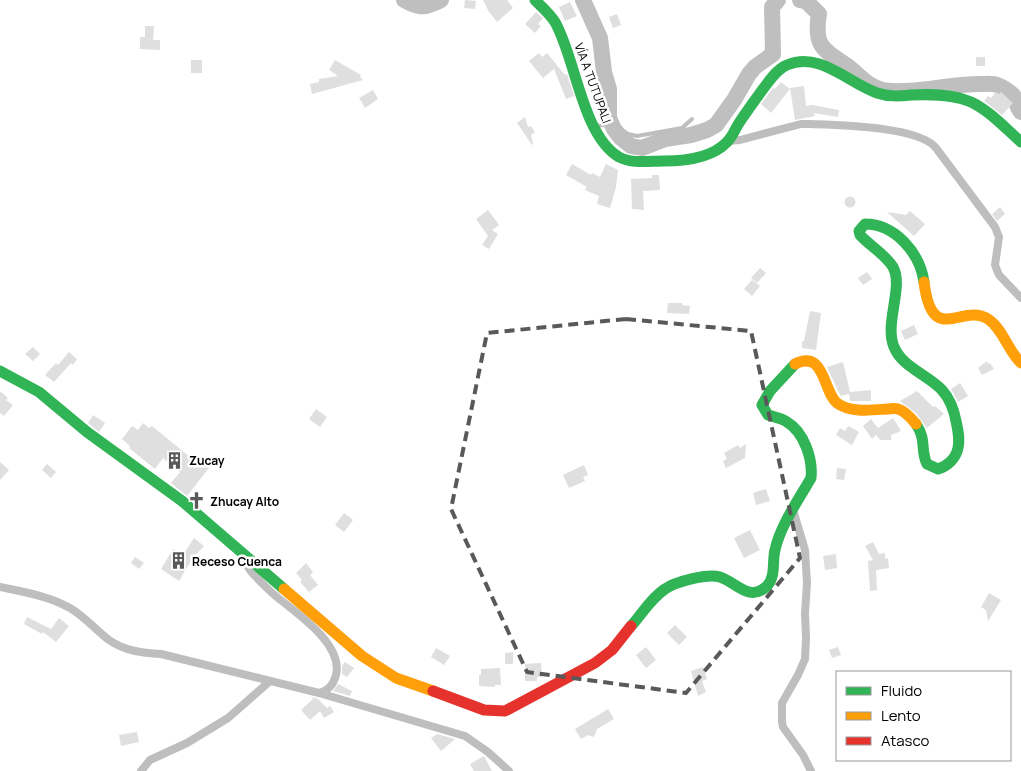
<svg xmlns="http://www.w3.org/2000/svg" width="1021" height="771" font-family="Manrope,sans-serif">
<rect width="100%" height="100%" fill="#fff"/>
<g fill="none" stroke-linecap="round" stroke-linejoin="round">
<!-- river -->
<path stroke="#bfbfbf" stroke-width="16" d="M404,0C419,9 425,8 441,0
M583,0L600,38L604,72L609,89V118L614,129L621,138L631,146L642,148L665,139L691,135L707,130L716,125L734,100L749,74L755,67L773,54L772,7L778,0
M800,0L806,1L819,14C814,44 821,49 846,65C858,73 867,87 883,90C912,95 951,83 982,84C986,84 993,83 997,85C1001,86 1010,92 1013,95C1017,100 1016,107 1021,112"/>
</g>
<!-- building -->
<path fill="#dfdfdf" d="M465,0L476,1L475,9L464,8Z
M483,0H507L513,8L497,22L489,12Z
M570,2L577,16L565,21L559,7Z
M536,12L543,18L538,24L541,26L535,33L525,24Z
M617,14L621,25L613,28L609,17Z
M145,26H154L153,40H160V50L140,49V37H145Z
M539,53L542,57L547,53L565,75L567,74L574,96L566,99L554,69L543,78L529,61Z
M976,57H985V66H976Z
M191,60H202V73H191Z
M335,60L361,75L360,77L363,80L312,94L310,84L319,82V79L338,76L329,70Z
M781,82L790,89L771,113L761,104L773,88L775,89Z
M804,86L806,106L813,105L839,110L838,117L814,113L815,116L795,120L790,88Z
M373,90L378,99L365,108L359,98Z
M996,92L999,94L1001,92L1013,103L1002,115L984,101L988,96L991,98Z
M525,117L528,127L531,126L535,132L531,135L533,144L532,145L517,123Z
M572,164L591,175L592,173L600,177L606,164L618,170L616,187L610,208L597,204L599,196L585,190L587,187L566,175Z
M652,175H659L660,190L643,191L644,210L632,209L631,179L652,178Z
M844.5 202a5.5 5.5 0 1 1 11 0a5.5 5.5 0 1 1-11 0Z
M1000,207L1005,214L997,221L992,214Z
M488,210L499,225L492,230L498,234L489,249L482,245L488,236L476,219Z
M910,211L925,224L914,236L887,212L906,215Z
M760,268L766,273L757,283L751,278Z
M867,272L872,279L863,285L858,278Z
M752,280L760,286L752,296L744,289Z
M668,303H682V305L690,306L689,314L667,313Z
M810,311L821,313L816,350L802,348V341H804Z
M914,325L918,334L905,340L901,331Z
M33,347L40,354L33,361L25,354Z
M69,352L77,359L73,365L71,363L54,382L45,375L56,363L58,365Z
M987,361L988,364L990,363L994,369L982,375L978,368Z
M843,362L850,392L871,390V401H851L850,400L849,394L841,396L840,395L827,367Z
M960,383L968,396L958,402L951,389Z
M0,391L8,398L6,400L13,405L4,416L0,413Z
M917,391L933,407L935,406L944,414L927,428L916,413L900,401Z
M316,409L327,417L320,427L309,419Z
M93,415L105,423L99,432L88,423Z
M893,418L901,431L891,435V440H880L876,435L872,439L863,426L871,419L878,428Z
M143,423L149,428L152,426L190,457L192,454L209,468L187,496L171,483L180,472L163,458L155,469L129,448L130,446L122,439L132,426L138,430Z
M848,426L859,432L852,445L836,435L840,428L845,431Z
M746,444L745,458L726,468L723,461L727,459L724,453L738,445L740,448Z
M0,462L9,470L0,480Z
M47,464L56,472L51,478L42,470Z
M584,465L588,475L583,477L585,481L569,488L563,475Z
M837,468L846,469L844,480L836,479Z
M766,489L770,501L756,505L753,493Z
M344,513L353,520L344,532L335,525Z
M750,530L760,550L744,558L734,538Z
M194,538L204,546L192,559L179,581L161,569L173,549L183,555Z
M873,542L879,554L885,553V559L888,558L889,568L876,570L877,590L870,591L868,561L873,560L865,546Z
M836,554L837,568L825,570L823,556Z
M135,557L144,563L139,569L131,563Z
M306,563L313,572L310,575L318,585L309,592L300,582L302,580L296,573Z
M989,593L1001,600L988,621L986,610L981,607Z
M27,617L51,629L59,618L69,626L56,642L43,632L42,634L24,624Z
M675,625L687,637L679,645L667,633Z
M646,647L656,660L646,668L636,655Z
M838,647L841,655L832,658L829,650Z
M436,648L450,656L444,665L431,657Z
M513,652V664H505V653Z
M345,662L354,668L347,677L342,674V666Z
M541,663L542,677H537V681H525V664Z
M703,667L707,679L702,681L706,692L698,696L691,671Z
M500,668L501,685H495V687L479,686V675H481V669Z
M338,684L352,691L350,696L333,691Z
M311,697L318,699L327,708L330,706L334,712L324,718L320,711L310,720L301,710L313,699Z
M608,709L614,719L597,729L594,737L588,735L581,739L575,729Z
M137,732L139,742L121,746L119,735Z
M437,734L455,739L441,751L431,738Z
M484,756L492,771H474L470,764Z"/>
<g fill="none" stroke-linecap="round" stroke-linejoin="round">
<!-- lane -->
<path stroke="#bebebe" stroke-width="4" d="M596,126L613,124L628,134L637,136L682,128L692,119"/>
<!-- street -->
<path stroke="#bebebe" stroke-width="8" d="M728,141L740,140L801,124H809C836,125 919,126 936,148L995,227L999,237L995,265L999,275L1021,298
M793,510L805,550L807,583L805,613L806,638L805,659L798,675L782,703V722L783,727L803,755L811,771
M0,587C24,592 49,596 70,608C85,617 96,630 109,640C125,651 142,653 161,654L319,693C329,690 333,685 336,675C343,646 302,617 282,601C272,594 263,584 254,575C249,570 245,562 242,556
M319,693L465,736L488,752L509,771
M141,771L150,760L187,743L228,718L270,681"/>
<!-- fast -->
<path stroke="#30b455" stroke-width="11" d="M535,0C542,7 550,14 555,22C576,59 582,135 619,157C632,164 649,161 664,161C685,161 712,158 727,142C733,136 735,129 739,123C747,111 755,100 763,89C770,80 777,69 787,65C820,51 848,83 877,93C889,97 900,96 911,95C931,94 953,94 971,102C990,111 1005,128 1021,142
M0,371L39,392L87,432L182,501L284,589
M916,424C927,440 920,450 927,464L938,469C948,466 956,458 958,448C960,439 958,430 956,421C954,410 950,399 942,390C927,374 903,368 894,347C884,323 904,287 893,267C885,254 870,246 860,235L859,231L865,224C895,224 920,253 924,282
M631,626C642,614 651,598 665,589C675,582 707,573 720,577C736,582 749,603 767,586C776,577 772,561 775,550C780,526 799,499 811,478C813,459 804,432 787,422C782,418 774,417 768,415L762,405L770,391L795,364"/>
<!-- slow -->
<path stroke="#ff9f0a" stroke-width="11" d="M924,282C932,348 962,302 988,319C1003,329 1008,351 1021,363
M795,364C825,349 823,392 837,403C850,413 872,410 887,409C890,409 895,408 898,409C905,411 912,419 916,424
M284,589L362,656L396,678L433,691"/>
<!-- jam -->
<path stroke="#e5322d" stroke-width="11" d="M433,691L484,710L505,711L595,663L612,650L631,626"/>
</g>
<!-- marked area -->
<path fill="none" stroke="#595959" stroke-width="4" stroke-dasharray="10 6" stroke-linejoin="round" d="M626,319L751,331L800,558L686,693L527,672L451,509L487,333Z"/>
<!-- icons -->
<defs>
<symbol id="building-bare" viewBox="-9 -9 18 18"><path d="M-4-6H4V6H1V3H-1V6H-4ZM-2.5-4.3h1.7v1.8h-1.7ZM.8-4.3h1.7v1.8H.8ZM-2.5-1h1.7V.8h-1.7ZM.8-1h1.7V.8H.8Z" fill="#595959" stroke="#fff" stroke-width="2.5" paint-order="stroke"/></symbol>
<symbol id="church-bare" viewBox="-9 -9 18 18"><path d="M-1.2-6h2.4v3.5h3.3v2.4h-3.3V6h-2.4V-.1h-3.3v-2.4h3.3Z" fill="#595959" stroke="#fff" stroke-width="2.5" paint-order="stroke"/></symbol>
</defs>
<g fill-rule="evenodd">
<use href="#building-bare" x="162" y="448" width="25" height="25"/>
<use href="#church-bare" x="184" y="488" width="25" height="25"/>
<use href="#building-bare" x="166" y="548" width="25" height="25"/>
</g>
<g text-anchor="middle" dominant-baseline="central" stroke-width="5" stroke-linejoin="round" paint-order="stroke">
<!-- street labels -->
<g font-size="12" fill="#000" stroke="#fff">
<text transform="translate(593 83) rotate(70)">VÍA A TUTUPALI</text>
</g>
<!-- poi labels -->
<g font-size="12" font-weight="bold" fill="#000" stroke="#fff" text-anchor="start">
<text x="189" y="460">Zucay</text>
<text x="210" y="501">Zhucay Alto</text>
<text x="192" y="561">Receso Cuenca</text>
</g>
</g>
<!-- legend -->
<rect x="836" y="671" width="175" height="90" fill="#ffffff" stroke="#999999"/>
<rect x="846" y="687" width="25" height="8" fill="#30b455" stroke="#999999"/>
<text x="881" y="696" font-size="15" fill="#000000">Fluido</text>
<rect x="846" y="712" width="25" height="8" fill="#ff9f0a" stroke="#999999"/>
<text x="881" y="721" font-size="15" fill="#000000">Lento</text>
<rect x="846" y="737" width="25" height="8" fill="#e5322d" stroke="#999999"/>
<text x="881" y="746" font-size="15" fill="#000000">Atasco</text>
</svg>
